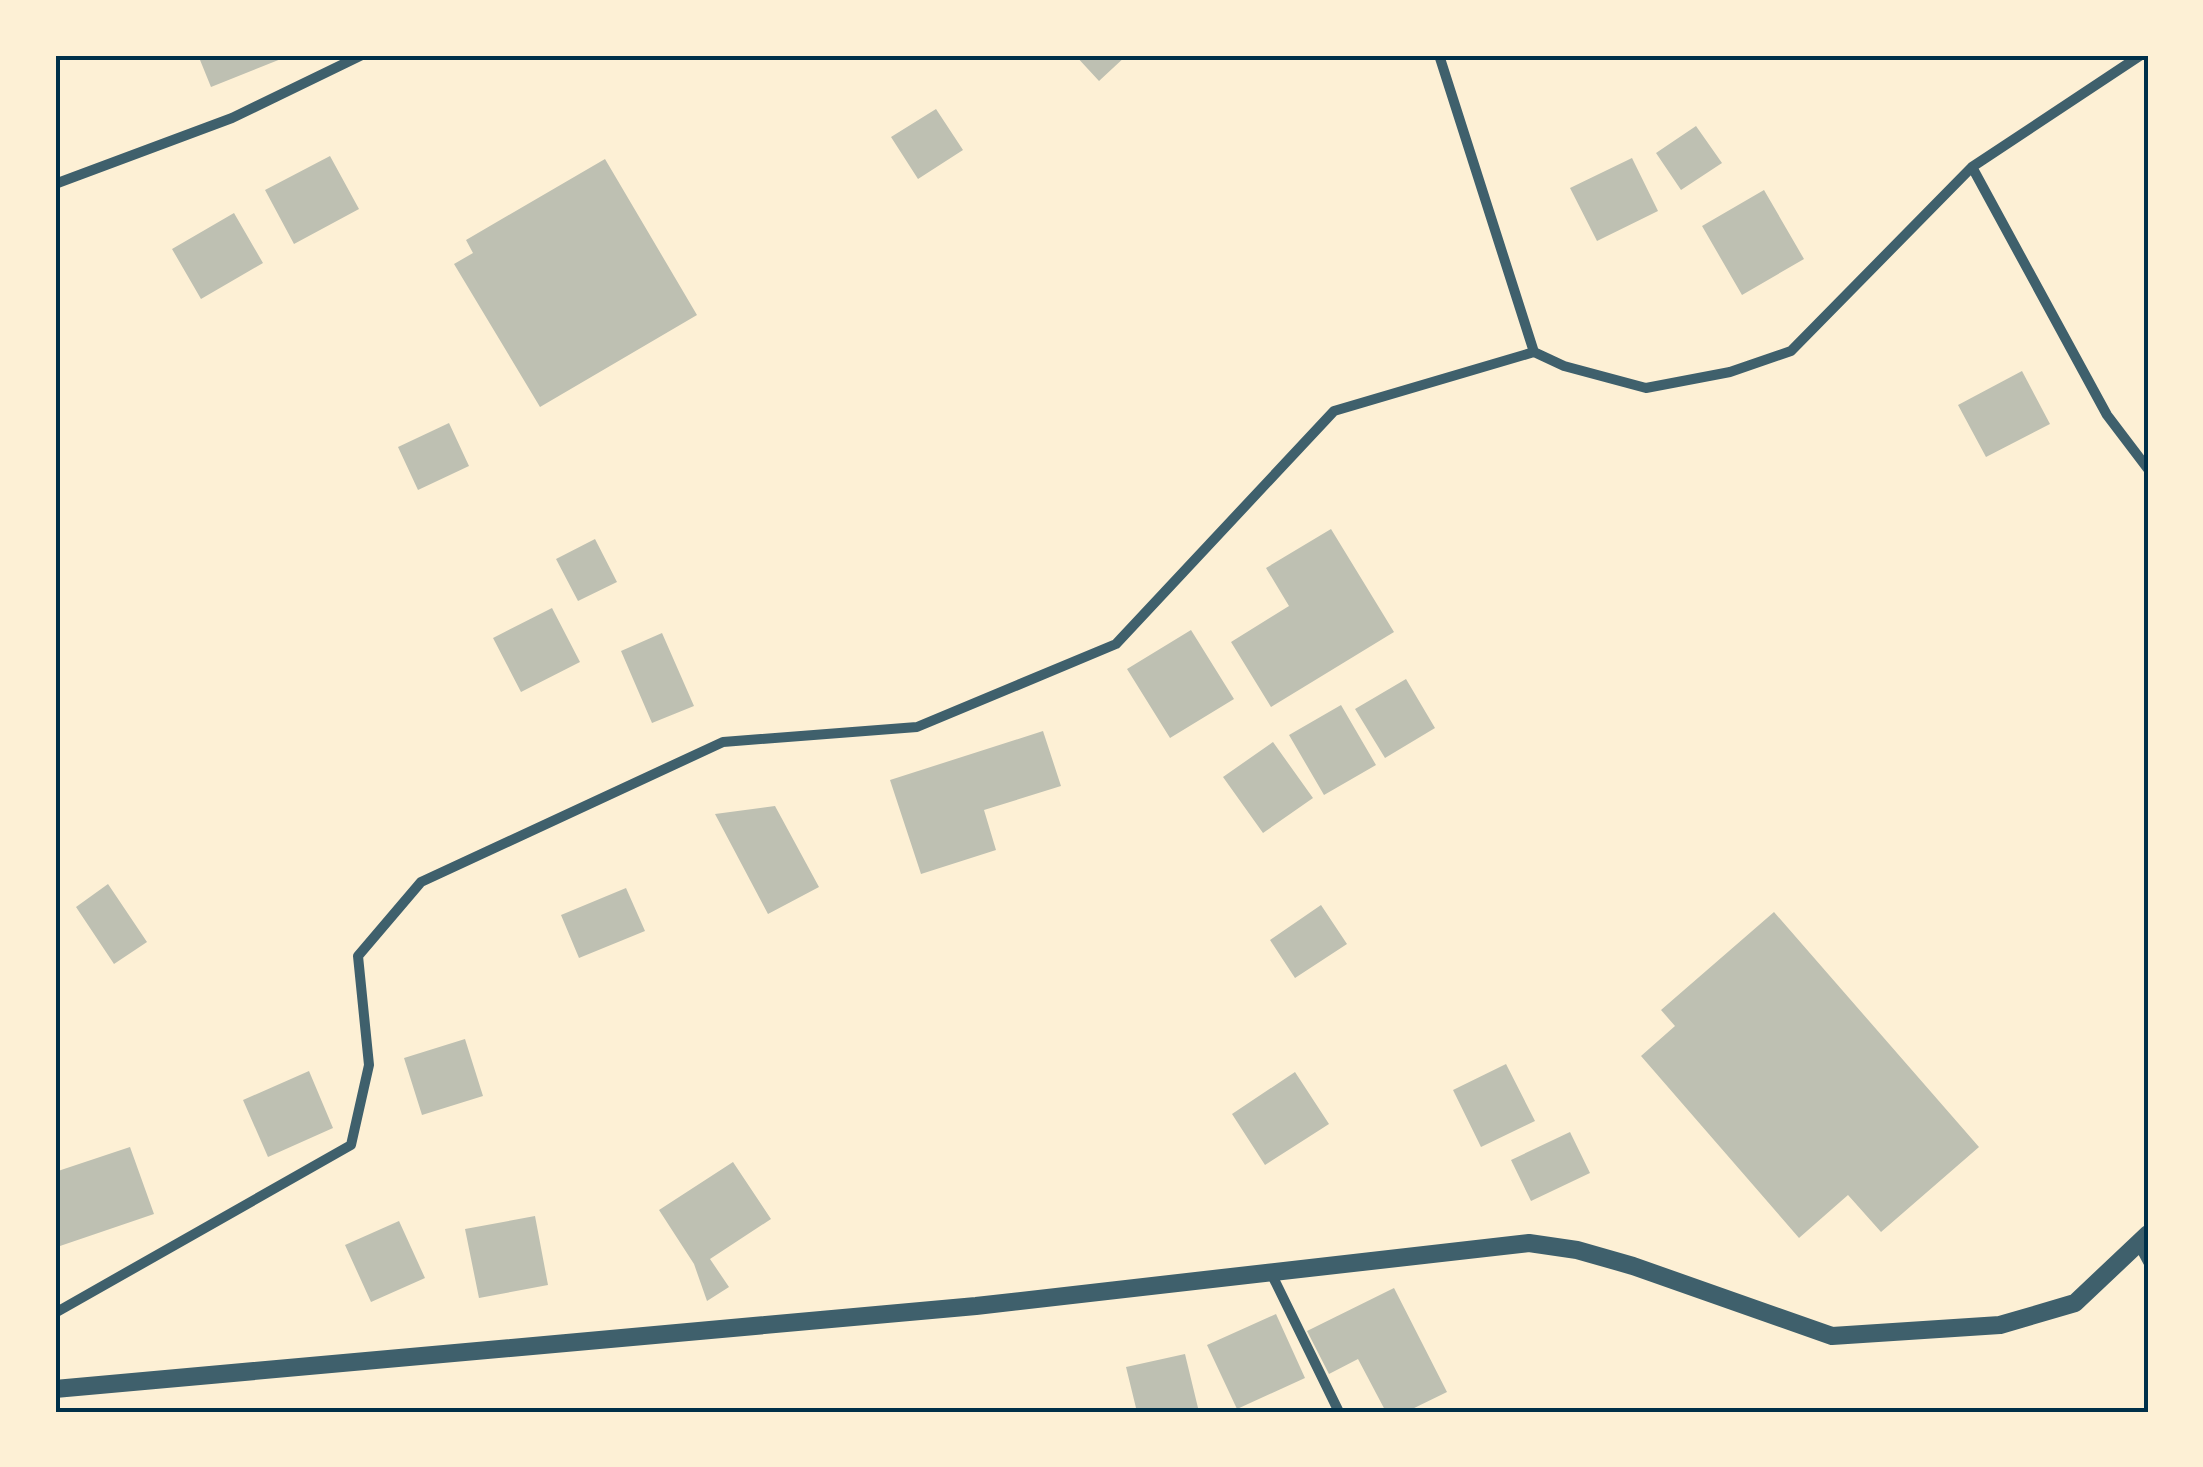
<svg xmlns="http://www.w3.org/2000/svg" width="2203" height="1467" font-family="Lora,serif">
<rect width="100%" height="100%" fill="#fdf0d5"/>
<!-- building -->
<path fill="#bec0b2" d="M198,55H291L211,87Z
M1075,55H1127L1099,81Z
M936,109L963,150L918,179L891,137Z
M1696,126L1722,163L1681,190L1656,153Z
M330,156L359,209L294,244L265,190Z
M1632,158L1658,211L1597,241L1570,188Z
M605,159L697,315L540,407L454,264L473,253L466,240Z
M1764,190L1804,259L1742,295L1702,226Z
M234,213L263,263L201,299L172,249Z
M2022,371L2050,424L1986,457L1958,405Z
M449,423L469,466L418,490L398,447Z
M1331,529L1394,632L1271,707L1231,642L1289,606L1266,568Z
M595,539L617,582L578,601L556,559Z
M552,608L580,662L521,692L493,638Z
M1191,630L1234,699L1170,738L1127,669Z
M662,633L694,706L652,723L621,651Z
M1406,679L1435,728L1385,758L1355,709Z
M1341,705L1376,765L1324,795L1289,735Z
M1043,731L1061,786L984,810L996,850L921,874L890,780Z
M1273,742L1313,798L1263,833L1223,777Z
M775,806L819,887L768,914L715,814Z
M108,884L147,942L114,964L76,907Z
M626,888L645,931L579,958L561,915Z
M1321,905L1347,944L1295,978L1270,940Z
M1774,912L1979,1147L1881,1232L1848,1195L1799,1238L1641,1056L1675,1026L1661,1010Z
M465,1039L483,1096L422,1115L404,1058Z
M1506,1064L1535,1121L1481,1147L1453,1090Z
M309,1071L333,1128L268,1157L243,1100Z
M1295,1072L1329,1124L1265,1165L1232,1114Z
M1570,1132L1590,1173L1531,1201L1511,1160Z
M130,1147L154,1214L60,1246L55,1233V1172Z
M733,1162L771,1219L710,1259L729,1287L707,1301L694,1264L659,1210Z
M535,1216L548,1285L479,1298L465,1229Z
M399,1221L425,1278L371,1302L345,1245Z
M1394,1288L1447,1392L1406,1412H1386L1358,1359L1329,1374L1307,1331Z
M1276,1314L1305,1378L1237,1409L1207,1345Z
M1185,1354L1199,1412H1137L1126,1367Z"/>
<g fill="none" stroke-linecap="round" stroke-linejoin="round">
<!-- minor -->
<path stroke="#3f606c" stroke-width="10" d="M1439,55L1534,352
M1972,167L2107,415L2148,469
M55,184L232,118L362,55
M2139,1245L2148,1262
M1271,1273L1339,1412
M55,1313L351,1145L369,1065L358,956L421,882L723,742L917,727L1116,644L1334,411L1534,352L1564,366L1646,388L1730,372L1791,351L1972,167L2141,55"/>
<!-- tertiary -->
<path stroke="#3f606c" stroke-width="18" d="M55,1389L976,1306L1529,1243L1577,1250L1633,1266L1832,1336L2000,1325L2075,1303L2148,1234"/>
</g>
<!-- border -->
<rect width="2203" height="1467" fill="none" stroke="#fdf0d5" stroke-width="115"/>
<rect x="58" y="58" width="2088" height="1352" fill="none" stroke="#003049" stroke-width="4"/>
</svg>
